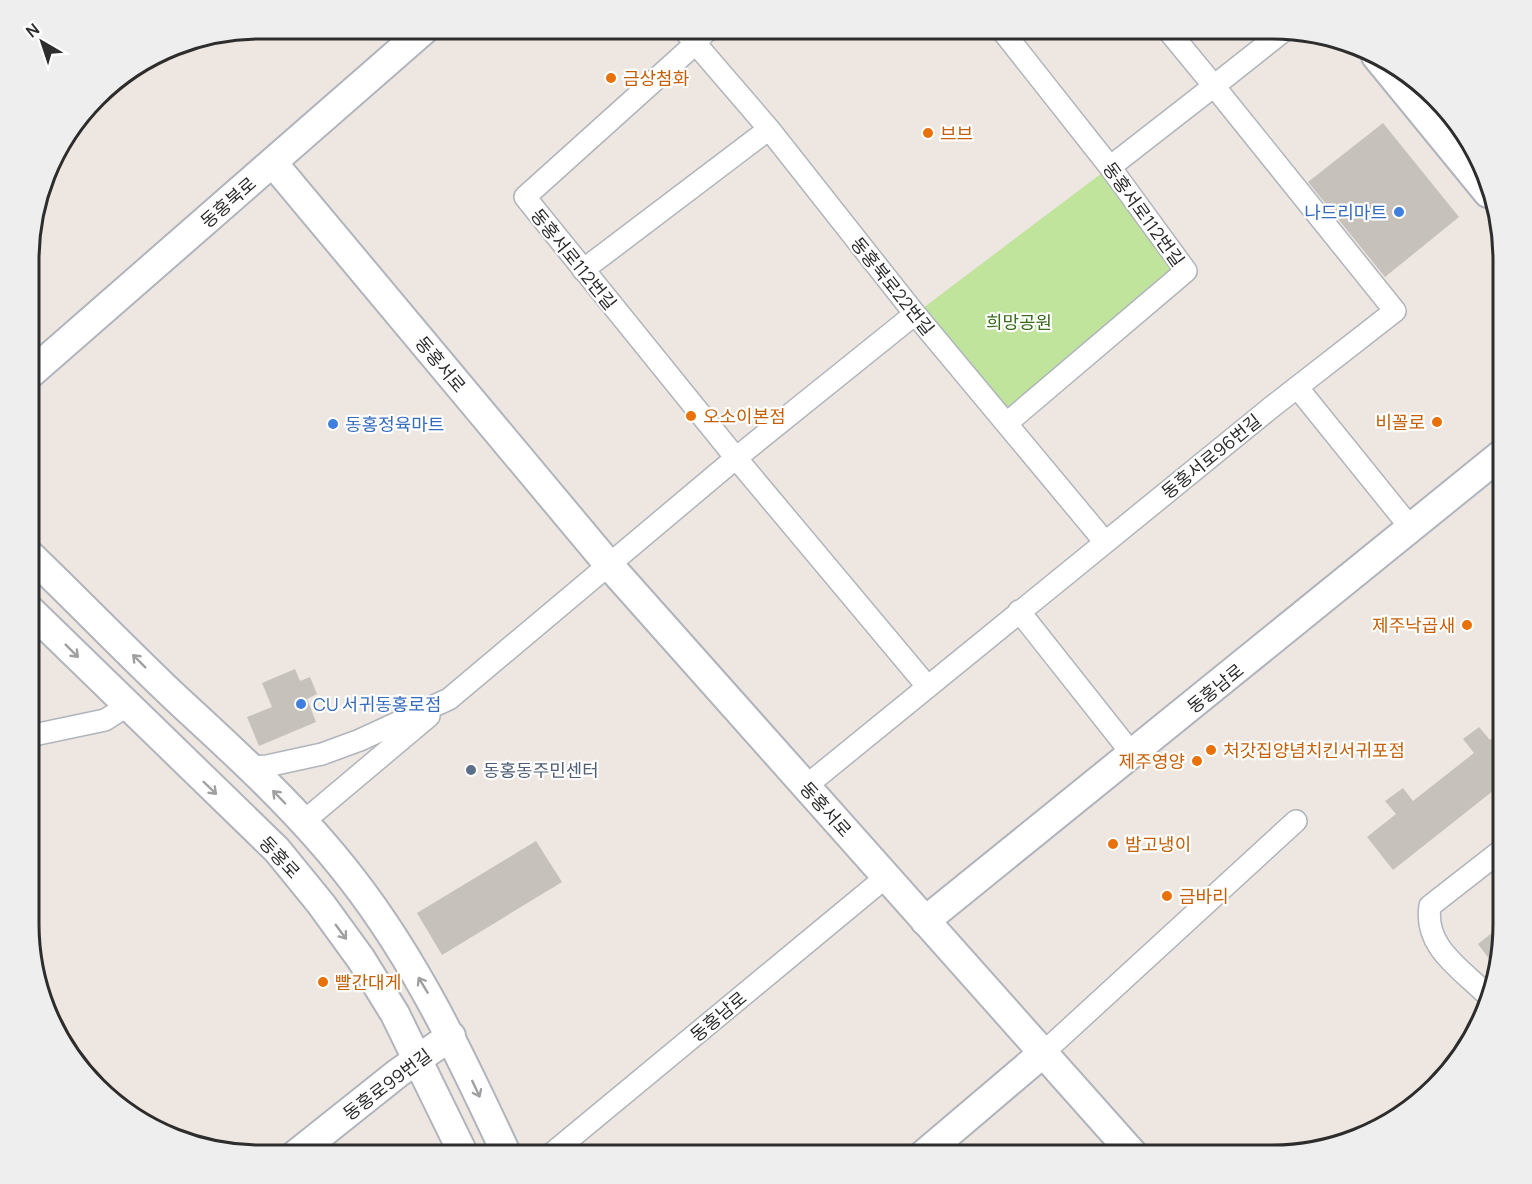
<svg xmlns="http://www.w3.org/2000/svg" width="1532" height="1184" font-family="Manrope,'Noto Sans KR',sans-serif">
<rect width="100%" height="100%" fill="#eee6e0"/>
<!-- green -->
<path fill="#c1e49d" d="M1110,167L1186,271L1007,423L915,314Z"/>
<!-- building -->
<path fill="#c7c1bb" d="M1383,123L1459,217L1385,277L1308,182Z
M295,669L300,681L310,677L317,694L307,699L316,722L259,746L247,717L272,707L262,683Z
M1479,727L1490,740L1503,730V783L1393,870L1367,837L1396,814L1385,801L1403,788L1413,801L1474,753L1463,739Z
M536,841L562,882L442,955L417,913Z
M1503,903V919L1495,909Z
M1503,924V939L1496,968L1478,944Z"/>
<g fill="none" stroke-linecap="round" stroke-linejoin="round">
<defs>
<path id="street" d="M683,29L769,129L915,314L1105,542
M708,29L695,44L525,197L736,458L915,314
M1001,29L1110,167L1186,271L1007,423
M1110,167L1214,86L1167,29
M583,270L769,129
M1297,387L1410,527
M1019,611L1133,755
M29,736L105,720L127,706
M250,767L267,766L322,754L360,740L449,699L736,458L927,686
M806,786L1273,406L1395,311L1214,86L1286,29
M303,822L429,716
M1490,994L1483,991C1457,966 1424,945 1430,906L1503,849
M1043,1053L1296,821
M550,1155L886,877"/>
<path id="secondary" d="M1376,56L1488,193
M273,163L609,565L1134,1155
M30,374L425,29
M30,555C80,603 128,653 179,701C240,757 302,814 352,879C418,964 462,1059 507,1155
M30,610L277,850L321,904L361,959L395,1014L464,1155
M925,921L1503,453
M295,1155L398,1073L451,1036
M923,1155L1043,1053"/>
</defs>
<!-- street casing -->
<use href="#street" stroke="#b0b5bd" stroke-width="24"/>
<!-- secondary casing -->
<use href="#secondary" stroke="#b0b5bd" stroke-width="32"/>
<!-- street -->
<use href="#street" stroke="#fff" stroke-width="21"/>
<!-- secondary -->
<use href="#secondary" stroke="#fff" stroke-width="28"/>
</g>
<!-- one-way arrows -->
<defs><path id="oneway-shaft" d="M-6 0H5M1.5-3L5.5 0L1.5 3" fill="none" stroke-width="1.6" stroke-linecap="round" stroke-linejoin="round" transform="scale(1.5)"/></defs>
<g stroke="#a0a0a0">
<use href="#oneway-shaft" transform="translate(72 651) rotate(45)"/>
<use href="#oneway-shaft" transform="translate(139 661) rotate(-135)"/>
<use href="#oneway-shaft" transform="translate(210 788) rotate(44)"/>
<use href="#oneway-shaft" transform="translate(279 797) rotate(-134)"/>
<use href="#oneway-shaft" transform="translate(341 932) rotate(54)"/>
<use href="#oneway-shaft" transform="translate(423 985) rotate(-121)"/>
<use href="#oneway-shaft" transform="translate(476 1089) rotate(65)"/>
</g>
<!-- markers -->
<g fill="#e8710a" stroke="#fff" stroke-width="2">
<circle cx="611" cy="78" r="6"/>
<circle cx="928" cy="133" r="6"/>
<circle cx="691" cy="416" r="6"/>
<circle cx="1437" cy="422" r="6"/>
<circle cx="1467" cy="625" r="6"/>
<circle cx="1211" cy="750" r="6"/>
<circle cx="1197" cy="761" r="6"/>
<circle cx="1113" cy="844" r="6"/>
<circle cx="1167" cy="896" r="6"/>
<circle cx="323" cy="982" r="6"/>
</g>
<g fill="#3f7fe0" stroke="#fff" stroke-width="2">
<circle cx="1399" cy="212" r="6"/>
<circle cx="333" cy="424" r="6"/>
<circle cx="301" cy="704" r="6"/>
</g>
<circle fill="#5c6f8a" stroke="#fff" stroke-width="2" cx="471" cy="770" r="6"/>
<g text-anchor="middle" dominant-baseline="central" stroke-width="4.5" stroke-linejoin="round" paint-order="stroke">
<!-- food labels -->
<g font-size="18" fill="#c56008" stroke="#fff" text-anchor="start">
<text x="623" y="78">금상첨화</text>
<text x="940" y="133">브브</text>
<text x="703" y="416">오소이본점</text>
<text x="1425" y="422" text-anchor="end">비꼴로</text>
<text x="1455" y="625" text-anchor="end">제주낙곱새</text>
<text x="1223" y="750">처갓집양념치킨서귀포점</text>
<text x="1185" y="761" text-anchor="end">제주영양</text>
<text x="1125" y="844">밤고냉이</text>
<text x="1179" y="896">금바리</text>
<text x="335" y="982">빨간대게</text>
</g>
<!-- street labels -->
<g font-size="18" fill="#2d2d2d" stroke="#fff">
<text transform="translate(228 202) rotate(-41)">동홍북로</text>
<text transform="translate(1144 214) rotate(54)">동홍서로112번길</text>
<text transform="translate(574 259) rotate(51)">동홍서로112번길</text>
<text transform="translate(893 286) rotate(51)">동홍북로22번길</text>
<text transform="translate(441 364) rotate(50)">동홍서로</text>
<text transform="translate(1211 456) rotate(-39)">동홍서로96번길</text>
<text transform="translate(1215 688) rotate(-39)">동홍남로</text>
<text transform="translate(826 809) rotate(48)">동홍서로</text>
<text transform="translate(280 857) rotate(47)">동홍로</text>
<text transform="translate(718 1016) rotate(-40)">동홍남로</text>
<text transform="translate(387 1084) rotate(-37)">동홍로99번길</text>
</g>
<!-- shop labels -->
<g font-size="18" fill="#366cbe" stroke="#fff" text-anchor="start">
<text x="1387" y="212" text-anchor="end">나드리마트</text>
<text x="345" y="424">동홍정육마트</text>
<text x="313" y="704">CU 서귀동홍로점</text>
</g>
<!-- park labels -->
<g font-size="18" fill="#396b1c" stroke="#fff">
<text x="1019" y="322">희망공원</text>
</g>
<!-- service labels -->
<g font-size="18" fill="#4e5e75" stroke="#fff" text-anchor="start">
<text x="483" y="770">동홍동주민센터</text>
</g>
</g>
<!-- crop -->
<path d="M0 0H1532V1184H0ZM260 39H1272A221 221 0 0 1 1493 260V924A221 221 0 0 1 1272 1145H260A221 221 0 0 1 39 924V260A221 221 0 0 1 260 39Z" fill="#eee" fill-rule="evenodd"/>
<path fill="none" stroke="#2d2d2d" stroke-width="3" d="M260 39H1272A221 221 0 0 1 1493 260V924A221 221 0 0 1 1272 1145H260A221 221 0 0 1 39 924V260A221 221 0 0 1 260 39Z"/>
<!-- north arrow -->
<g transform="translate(42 42) rotate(321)" stroke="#ffffff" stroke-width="4.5" paint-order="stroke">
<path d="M0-4.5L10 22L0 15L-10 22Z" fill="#2d2d2d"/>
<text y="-9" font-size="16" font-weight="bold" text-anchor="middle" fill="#2d2d2d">N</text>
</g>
</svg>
